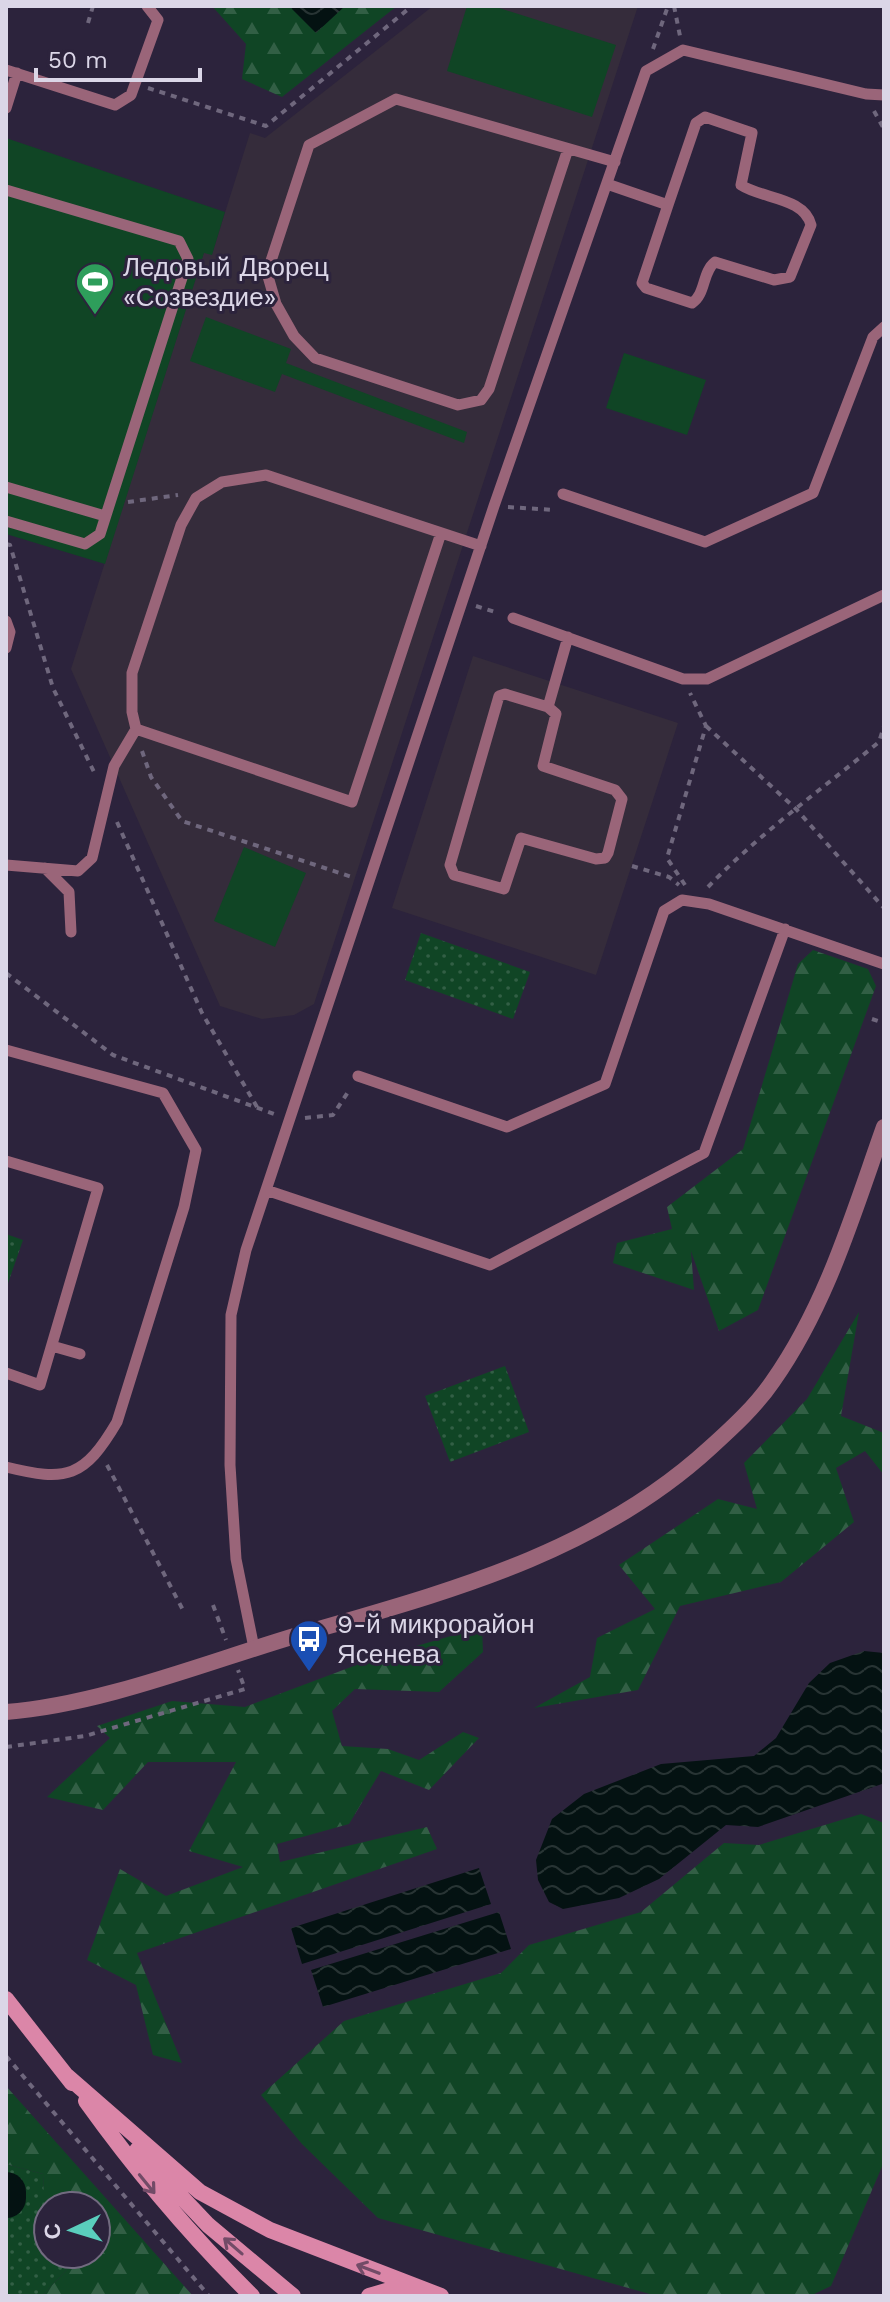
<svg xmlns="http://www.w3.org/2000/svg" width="890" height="2302" font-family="'Work Sans',sans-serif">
<defs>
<pattern id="grass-dots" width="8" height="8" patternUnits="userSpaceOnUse" patternTransform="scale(2)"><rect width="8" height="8" fill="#104525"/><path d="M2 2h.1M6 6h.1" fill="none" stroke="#325f45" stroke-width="1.8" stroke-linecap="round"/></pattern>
<pattern id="forest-firs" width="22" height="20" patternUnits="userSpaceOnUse" patternTransform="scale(2)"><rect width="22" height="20" fill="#104525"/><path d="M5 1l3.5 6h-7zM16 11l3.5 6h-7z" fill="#325f45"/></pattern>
<pattern id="water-waves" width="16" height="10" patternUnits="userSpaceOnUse" patternTransform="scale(2)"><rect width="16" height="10" fill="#041212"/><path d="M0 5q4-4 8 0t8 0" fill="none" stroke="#283434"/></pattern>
</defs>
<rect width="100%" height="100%" fill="#2c233c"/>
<!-- education -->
<path fill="#352c3b" d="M433,6H638L314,1004L294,1015L262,1019L220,1006L71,669L204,252L212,254L250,133L265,138Z
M473,656L678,723L596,975L392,908Z"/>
<!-- grass -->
<path fill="url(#grass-dots)" d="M421,933L530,972L513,1019L405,980Z
M6,1234L23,1240L6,1289Z
M505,1366L529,1432L450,1462L425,1396Z
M6,2164L43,2174L48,2254H76L74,2262L42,2296H6Z"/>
<!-- forest -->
<path fill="url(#forest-firs)" d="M212,6H397L282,97L242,79L246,44Z
M813,950L868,969L876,986L758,1310L719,1331L691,1251L694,1290L613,1263L617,1243L672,1229L667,1207L743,1149L798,964Z
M859,1312L841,1416L884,1433V1475L865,1451L836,1468L854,1522L781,1582L680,1606L638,1690L534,1708L590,1677L597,1638L655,1609L619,1565L718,1499L757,1509L744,1463L807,1399Z
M482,1627L483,1652L439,1692L355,1689L332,1711L342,1746L388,1749L419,1760L463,1732L479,1738L429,1790L381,1771L349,1824L277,1844L280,1862L427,1827L437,1849L137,1953L182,2063L153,2055L136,1985L87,1960L120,1869L166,1896L243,1867L189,1851L236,1762H148L103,1810L47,1797L110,1738L97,1726L172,1701L245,1707L375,1658Z
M861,1814L884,1823V2162L831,2286L810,2296H657L378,2218L302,2144L261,2095L344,2021L501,1973L529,1945L641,1912L724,1843L759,1845Z
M6,2086L193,2296H42L74,2262L76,2254H96V2206H48V2221L45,2220L43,2174L6,2164Z"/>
<!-- garden -->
<path fill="#104525" d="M467,6H493L616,45L592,117L447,71Z
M6,138L225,212L212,255L204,253L105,564L6,534Z
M206,317L291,349L286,363L467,432L464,443L282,374L275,392L190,361Z
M624,353L706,380L687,435L606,408Z
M244,847L306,873L275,947L214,921Z"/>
<!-- water -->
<path fill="url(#water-waves)" d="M289,6H345L316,33Z
M864,1651L884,1653L882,1784L758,1827L726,1825L659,1879L619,1898L563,1909L549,1902L538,1880L536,1860L552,1819L584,1794L661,1764L754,1756L776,1738L809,1683L830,1663Z
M479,1868L491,1904L302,1964L291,1928Z
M499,1912L511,1949L323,2007L311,1970Z"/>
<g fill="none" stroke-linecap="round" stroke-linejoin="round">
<!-- river -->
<path stroke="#041212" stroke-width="40" d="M6,2192V2198"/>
<!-- path -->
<path stroke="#6f677d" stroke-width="4" stroke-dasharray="6 6" stroke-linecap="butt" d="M674,6L680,36
M88,23L93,6
M653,49L668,6
M148,88L266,126L412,6
M874,111L884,129
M128,502L178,495
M508,507L555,510
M6,544L10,545L53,688L95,774
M476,606L498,613
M706,726L797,810L884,908
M142,751L151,777L182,821L355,878
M117,822L202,1013L257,1107
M632,866L669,877L679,885
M685,885L667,858L706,726L690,693
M708,887C760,833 821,790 879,742L884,726
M6,973L113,1055L277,1115
M872,1019L884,1023
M305,1118L333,1115L350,1089
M107,1465L184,1612
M213,1605L226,1640
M6,1747L85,1736L245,1689L238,1670
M6,2056L209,2296"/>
<!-- service -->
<path stroke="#9a6579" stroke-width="11" d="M6,70L115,105L131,95L158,20L147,6
M6,108L17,73
M568,149L489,389L481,400L458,405L315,358L294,336L276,304L267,273L309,145L396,99L615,162
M607,184L668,205L642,283L646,288L692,303C706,294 702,272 715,262L774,280L790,277L811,225C804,197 762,199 741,185L752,133L705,117L696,123L668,205
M6,190L179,241L188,259L100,534L85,544L6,521
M6,487L105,516
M563,494L705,542L813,493L873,337L884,327
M441,533L352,802L136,729L132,712V673L181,525L196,498L222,482L266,475L481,546
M513,618L683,679H707L884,595
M6,621L10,632L6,648
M548,707L556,714L543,766L615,790L622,799L608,853L605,858L596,859L521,838L504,889L454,875L450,865L499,696L505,694L548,707L568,637
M6,865L78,871L92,858L114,766L136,729
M45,868L69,892L71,932
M6,1050L163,1093L196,1150L184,1207L117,1422C84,1478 67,1482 6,1467
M358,1076L507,1127L605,1084L664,911L682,900L709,904L884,964
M6,1161L98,1188L40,1385L6,1373
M266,1190L490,1265L704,1153L785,929
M52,1346L80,1354
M254,1648L236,1559L230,1465L231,1315L246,1250L494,506L646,71L683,50L866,94L884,95"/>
<!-- tertiary -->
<path stroke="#9a6579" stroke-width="16" d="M6,1712C100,1705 207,1662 298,1635C446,1592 595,1554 711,1447C733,1427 756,1406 773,1381C827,1304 853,1214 884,1127"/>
<!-- secondary -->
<path stroke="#db86a8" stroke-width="16" d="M6,1999L72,2083
M67,2076L200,2192L270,2230L441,2296
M86,2101C137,2172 190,2235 252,2296
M137,2150L208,2225L293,2296
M369,2296L393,2289L414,2293"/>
</g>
<!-- one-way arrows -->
<defs><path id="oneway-shaft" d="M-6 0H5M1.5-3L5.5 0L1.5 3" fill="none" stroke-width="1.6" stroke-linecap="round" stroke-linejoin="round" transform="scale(2)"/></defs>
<g stroke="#724b67">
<use href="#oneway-shaft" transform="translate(147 2184) rotate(51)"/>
<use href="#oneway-shaft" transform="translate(233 2246) rotate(-139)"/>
<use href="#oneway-shaft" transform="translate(368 2269) rotate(-159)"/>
</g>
<!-- icons -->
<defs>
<symbol id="stadium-pin" viewBox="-11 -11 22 30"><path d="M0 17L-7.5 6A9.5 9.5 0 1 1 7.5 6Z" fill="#2e9e5b" stroke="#2c233c"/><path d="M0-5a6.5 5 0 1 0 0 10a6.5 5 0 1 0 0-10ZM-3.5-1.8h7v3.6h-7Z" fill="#fff"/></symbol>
<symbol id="bus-pin" viewBox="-11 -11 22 30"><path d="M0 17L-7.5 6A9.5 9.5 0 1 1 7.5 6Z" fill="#1a4fb4" stroke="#2c233c"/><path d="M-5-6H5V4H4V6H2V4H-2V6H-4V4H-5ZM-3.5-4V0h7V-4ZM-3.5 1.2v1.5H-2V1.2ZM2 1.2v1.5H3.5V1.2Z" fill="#fff"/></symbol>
</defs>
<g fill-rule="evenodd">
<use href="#stadium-pin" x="73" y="260" width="44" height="60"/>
<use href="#bus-pin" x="287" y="1617" width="44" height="60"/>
</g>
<g text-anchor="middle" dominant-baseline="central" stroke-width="6" stroke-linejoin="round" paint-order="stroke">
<!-- poi labels -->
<g font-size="26" fill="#dbd6e7" stroke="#2c233c" text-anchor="start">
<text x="123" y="267">Ледовый Дворец<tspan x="123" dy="30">«Созвездие»</tspan></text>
<text x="337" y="1624">9-й микрорайон<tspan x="337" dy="30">Ясенева</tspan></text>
</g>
</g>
<!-- border -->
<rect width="890" height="2302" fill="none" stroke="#dbd6e7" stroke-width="16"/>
<!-- north arrow -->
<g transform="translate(72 2230) rotate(266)"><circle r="38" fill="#2c233c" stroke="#726b80" stroke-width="2"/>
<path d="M0-6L14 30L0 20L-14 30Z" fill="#5acebd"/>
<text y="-12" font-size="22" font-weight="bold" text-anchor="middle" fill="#dbd6e7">С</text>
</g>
<!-- scale -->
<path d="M36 68v12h164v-12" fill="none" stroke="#dbd6e7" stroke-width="4"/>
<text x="48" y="68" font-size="24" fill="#dbd6e7" stroke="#2c233c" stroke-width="6" paint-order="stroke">50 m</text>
</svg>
